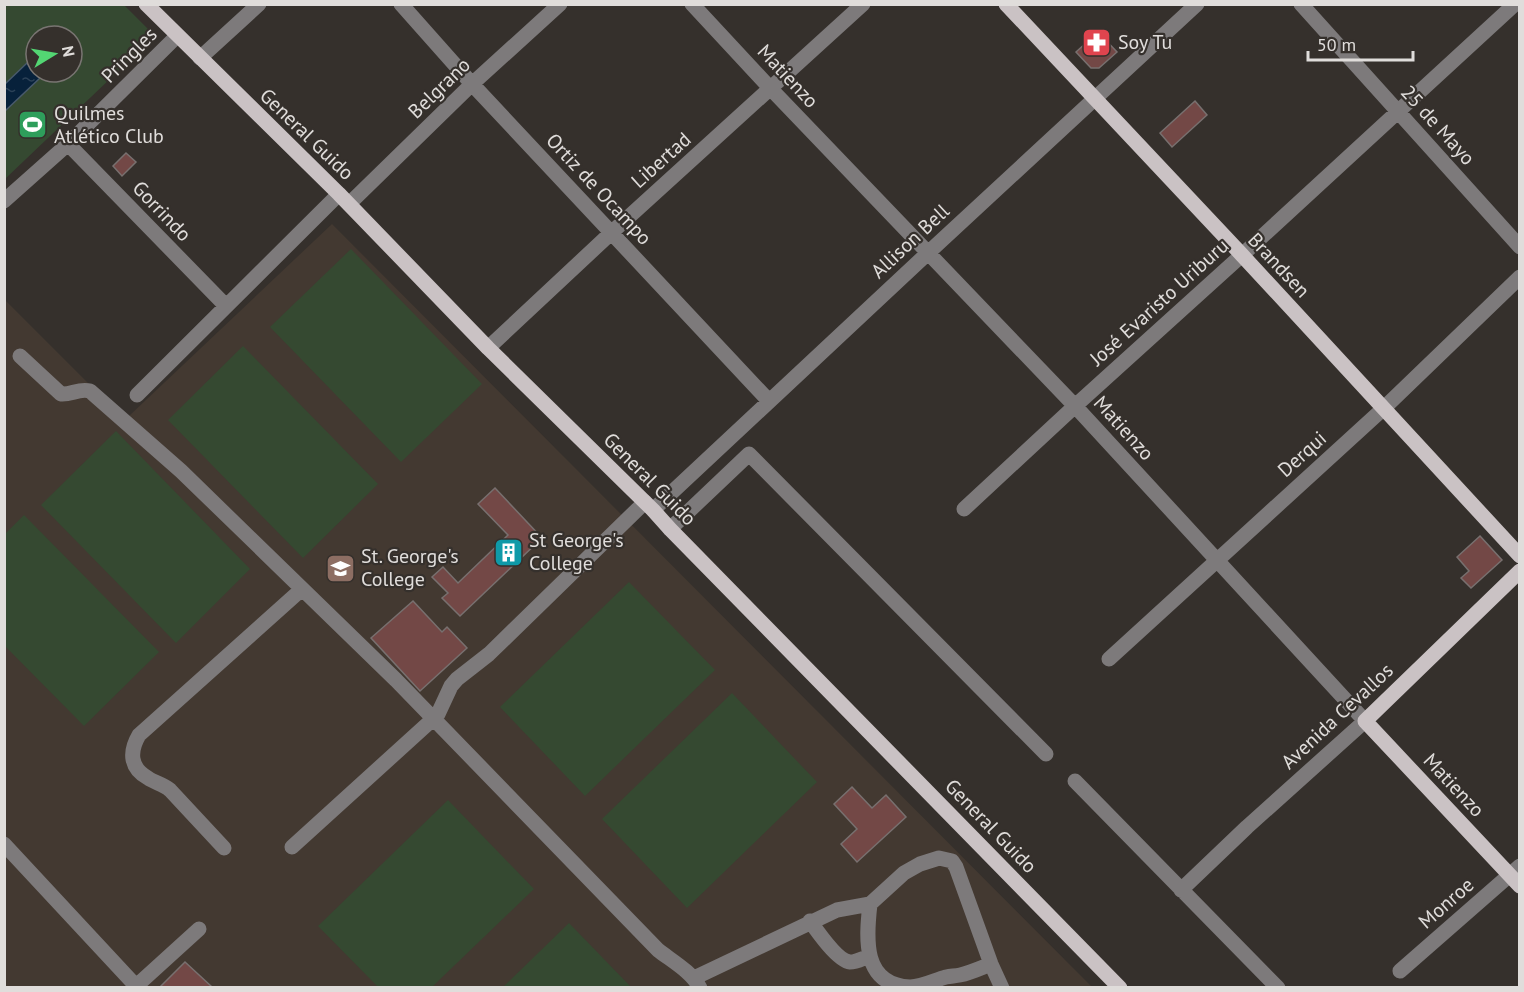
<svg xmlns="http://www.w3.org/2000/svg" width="1524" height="992" font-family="'PT Sans',sans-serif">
<defs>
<pattern id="water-ripples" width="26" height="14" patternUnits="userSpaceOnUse" patternTransform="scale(1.5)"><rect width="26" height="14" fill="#07213b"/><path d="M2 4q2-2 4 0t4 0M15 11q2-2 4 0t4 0" fill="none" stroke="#2b4157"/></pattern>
</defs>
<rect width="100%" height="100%" fill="#35302c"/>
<!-- built -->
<path fill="#433931" d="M332,224L1092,987H5L4,299L110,405L129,416Z"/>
<!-- grass -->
<path fill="#354931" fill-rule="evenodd" d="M5,5H124L155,36L5,179ZM36,36H72V72H36Z
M351,249L482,384L401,462L270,327Z
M243,346L378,484L303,558L168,420Z
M116,431L250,569L176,643L41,505Z
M24,515L159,652L84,726L5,646V534Z
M629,582L715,670L585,796L500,707Z
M732,693L817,782L687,908L602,819Z
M448,800L534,889L432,987H378L318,926Z
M569,923L631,987H503Z"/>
<!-- water -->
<path fill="url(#water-ripples)" stroke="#48596b" stroke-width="1.5" d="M27,63L40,78L5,111V84Z"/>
<!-- building -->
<path fill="#734846" stroke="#78706f" stroke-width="1.5" d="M1098,32L1117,52L1099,68H1091L1076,52Z
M1195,101L1207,115L1172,147L1160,133Z
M126,153L136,162L122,176L113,166Z
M495,488L542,538L460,616L442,598L448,593L432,577L443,567L458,583L508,535L478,504Z
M1480,536L1502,560L1471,588L1461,578L1469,571L1457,557Z
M413,601L442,632L447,627L467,648L420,691L371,638Z
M852,787L872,808L886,795L906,817L857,862L841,844L857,829L834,804Z
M185,962L212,987H160Z"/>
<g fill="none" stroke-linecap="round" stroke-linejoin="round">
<!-- minor -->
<path stroke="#7d7a7b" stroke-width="15" d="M401,4L472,84L769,401
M692,4L771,89L1075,406L1365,721L1247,827L1181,890
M1301,4L1520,247
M200,58L259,4
M68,144L226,306
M4,201L68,144L177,36
M349,204L472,84L560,4
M488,348L611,233L863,4
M20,356L61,394C71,395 79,388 90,391L181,471L396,680L658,950C672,961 692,972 700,988
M137,395L339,194
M964,509L1075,406L1242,255L1515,4
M653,510L929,252L1197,4
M670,529L749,454L1046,754
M1109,659L1384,408L1520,277
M1075,781L1278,988
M4,844L136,986
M292,847L433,719L438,714L451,686L457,679L489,654L645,502
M224,848L170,790C163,784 155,783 148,778C130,768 129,752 139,735L302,589
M870,904C866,938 862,985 910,987C922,987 935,980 946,977C951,976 955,976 960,975C970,973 981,968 991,964
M810,921C817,931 838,961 850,962C857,962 863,958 869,956
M1400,971L1520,866
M694,978L837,910L870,904L904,873L920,864L939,858L952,861L956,867L991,964L1002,988
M134,988L199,929"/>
<!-- major -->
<path stroke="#cac2c4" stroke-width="15" d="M146,4L339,194L488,348L653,510L670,529L1120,988
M1006,4L1242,255L1520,556
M1520,571L1365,721L1520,886"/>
</g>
<!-- icons -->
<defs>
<symbol id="pharmacy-square" viewBox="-11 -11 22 22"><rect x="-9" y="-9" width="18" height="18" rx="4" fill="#e0444e" stroke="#35302c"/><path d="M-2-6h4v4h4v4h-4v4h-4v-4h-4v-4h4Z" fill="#fff"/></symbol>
<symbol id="stadium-square" viewBox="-11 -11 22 22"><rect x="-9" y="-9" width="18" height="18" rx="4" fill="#2e9e5b" stroke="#35302c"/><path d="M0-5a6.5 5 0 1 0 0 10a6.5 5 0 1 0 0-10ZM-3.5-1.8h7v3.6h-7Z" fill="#fff"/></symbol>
<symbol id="building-square" viewBox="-11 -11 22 22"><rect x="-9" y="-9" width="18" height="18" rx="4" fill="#0f9aa8" stroke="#35302c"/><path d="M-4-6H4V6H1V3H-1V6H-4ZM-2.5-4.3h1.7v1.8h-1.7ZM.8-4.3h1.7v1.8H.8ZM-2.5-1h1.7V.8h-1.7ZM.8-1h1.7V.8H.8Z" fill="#fff"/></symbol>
<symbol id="school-square" viewBox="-11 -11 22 22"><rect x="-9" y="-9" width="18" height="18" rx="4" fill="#8d6e63" stroke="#35302c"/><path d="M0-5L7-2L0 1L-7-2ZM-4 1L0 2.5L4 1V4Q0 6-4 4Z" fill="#fff"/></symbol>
</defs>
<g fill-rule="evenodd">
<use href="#pharmacy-square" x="1080" y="26" width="33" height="33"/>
<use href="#stadium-square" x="16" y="108" width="33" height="33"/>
<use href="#building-square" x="492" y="536" width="33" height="33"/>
<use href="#school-square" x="324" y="552" width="33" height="33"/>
</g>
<g text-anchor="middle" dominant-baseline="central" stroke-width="4.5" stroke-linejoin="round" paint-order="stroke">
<!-- poi labels -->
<g font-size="20" fill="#e0dddb" stroke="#35302c" text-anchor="start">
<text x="1118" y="42">Soy Tu</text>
<text x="54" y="113">Quilmes<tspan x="54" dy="23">Atlético Club</tspan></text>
<text x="529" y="540">St George's<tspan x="529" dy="23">College</tspan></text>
<text x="361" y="556">St. George's<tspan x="361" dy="23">College</tspan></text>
</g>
<!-- street labels -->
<g font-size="20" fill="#e0dddb" stroke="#35302c">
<text transform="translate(129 55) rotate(-45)">Pringles</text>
<text transform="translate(788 76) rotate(47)">Matienzo</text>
<text transform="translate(439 88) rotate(-44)">Belgrano</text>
<text transform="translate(1438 125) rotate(48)">25 de Mayo</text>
<text transform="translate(307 134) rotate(44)">General Guido</text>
<text transform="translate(661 160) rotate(-42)">Libertad</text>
<text transform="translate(599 189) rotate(47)">Ortiz de Ocampo</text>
<text transform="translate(162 211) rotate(46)">Gorrindo</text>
<text transform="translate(910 241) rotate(-43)">Allison Bell</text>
<text transform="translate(1279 265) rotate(47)">Brandsen</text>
<text transform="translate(1159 302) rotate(-42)">José Evaristo Uriburu</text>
<text transform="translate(1124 428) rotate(48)">Matienzo</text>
<text transform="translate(1302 454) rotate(-42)">Derqui</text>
<text transform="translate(650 479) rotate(45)">General Guido</text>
<text transform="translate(1337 716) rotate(-43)">Avenida Cevallos</text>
<text transform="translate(1454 785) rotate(47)">Matienzo</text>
<text transform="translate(991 826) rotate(46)">General Guido</text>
<text transform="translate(1446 903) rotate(-41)">Monroe</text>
</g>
</g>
<!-- border -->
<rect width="1524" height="992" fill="none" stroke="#e0dddb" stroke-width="12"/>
<!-- north arrow -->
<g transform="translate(54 54) rotate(79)"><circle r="28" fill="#35302c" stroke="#797572" stroke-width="1.5"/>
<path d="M0-4.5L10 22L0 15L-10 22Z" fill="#53d673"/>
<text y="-9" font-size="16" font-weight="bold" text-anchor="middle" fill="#e0dddb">N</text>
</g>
<!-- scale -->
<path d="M1308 51v9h105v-9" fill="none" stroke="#e0dddb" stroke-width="3"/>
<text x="1317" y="51" font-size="18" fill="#e0dddb" stroke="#35302c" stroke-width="4.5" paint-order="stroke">50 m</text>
</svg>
